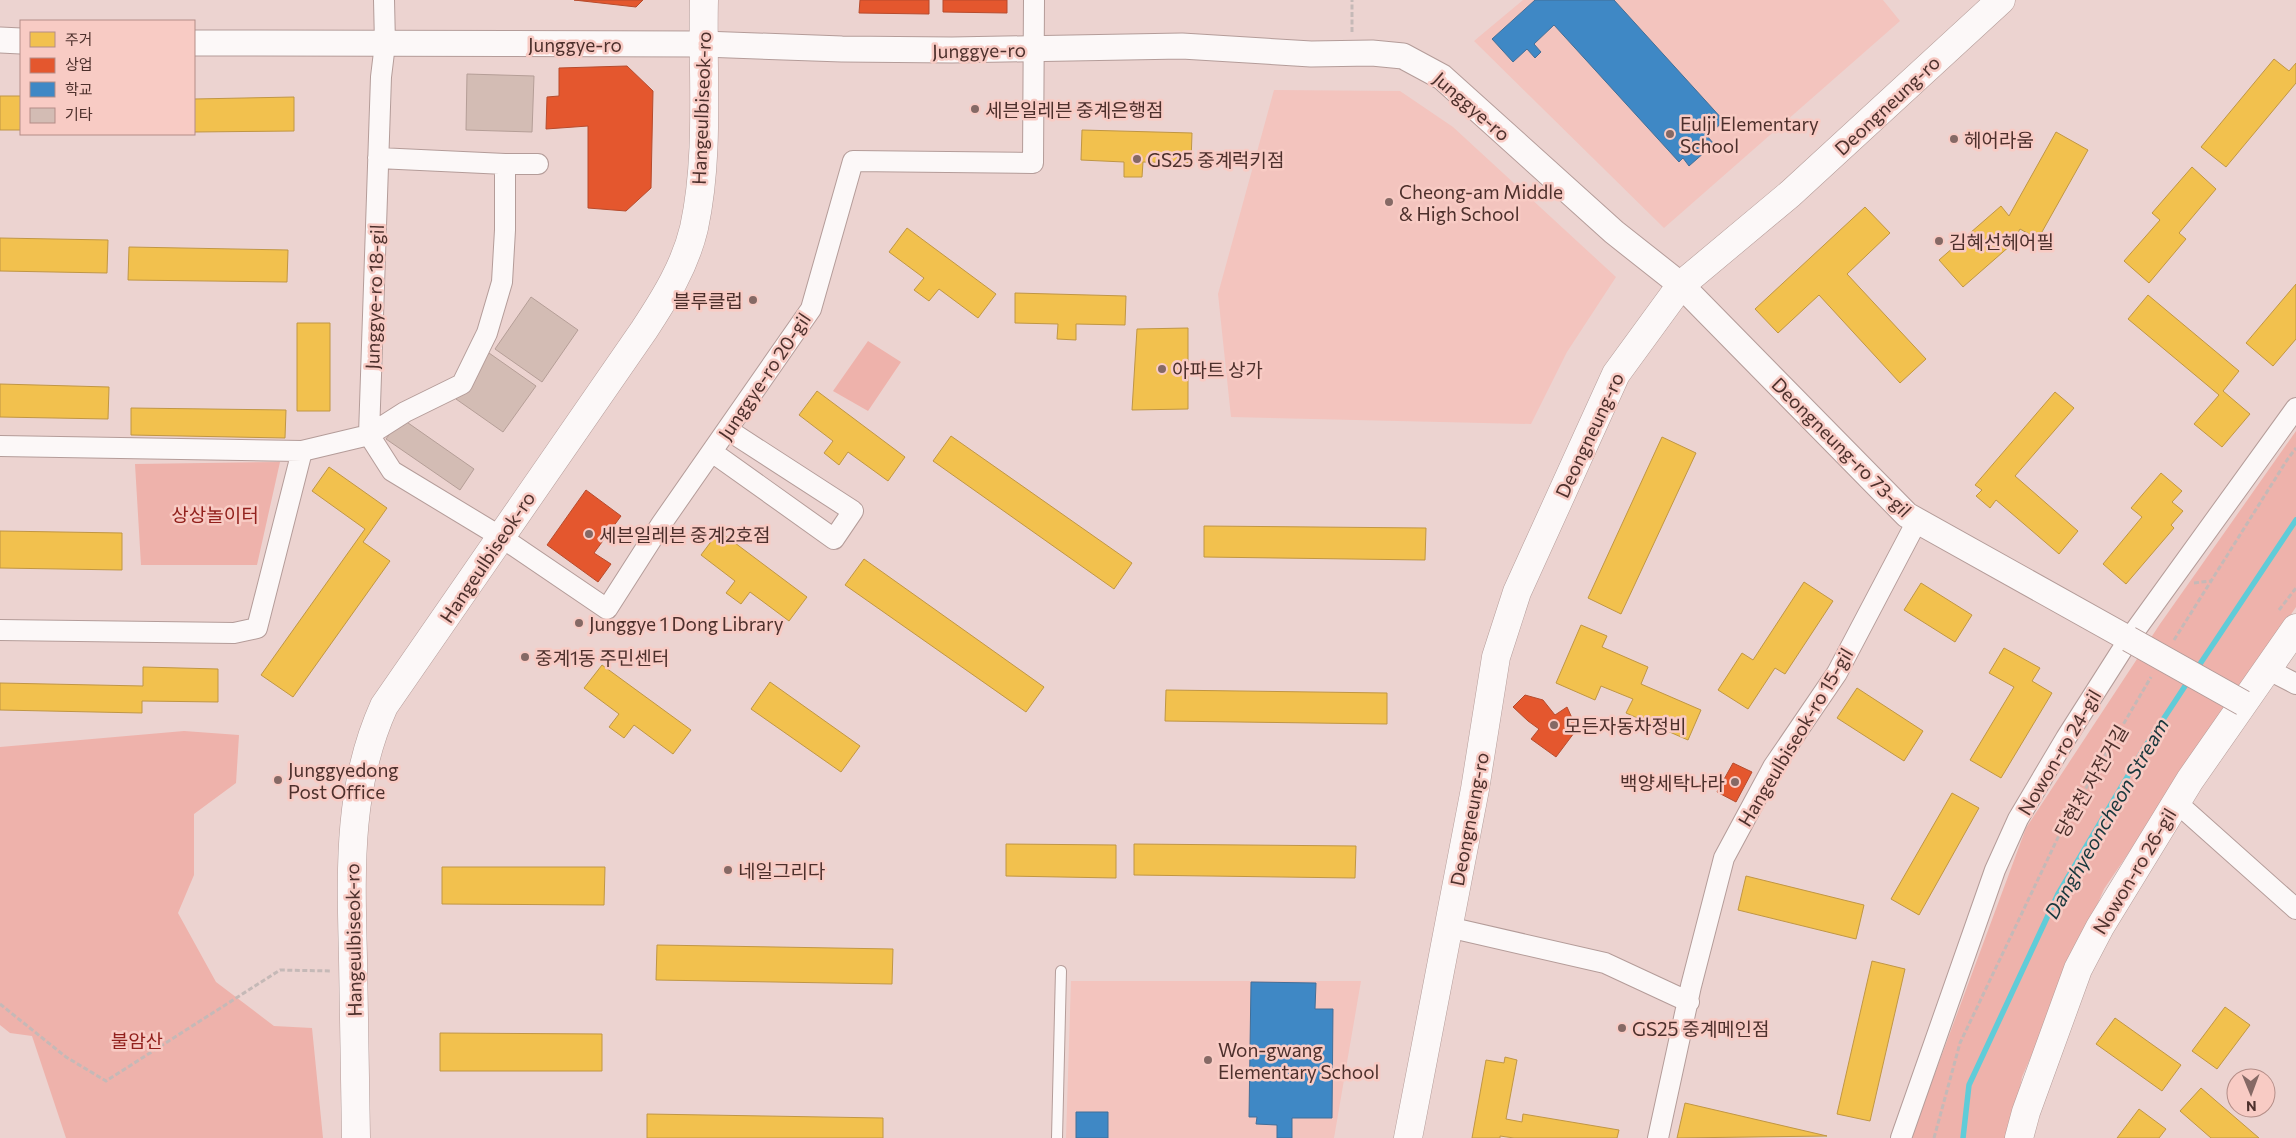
<svg xmlns="http://www.w3.org/2000/svg" width="2296" height="1138" font-family="Commissioner,'Noto Sans KR',sans-serif">
<rect width="100%" height="100%" fill="#ecd3d0"/>
<!-- built -->
<path fill="#f3c4be" d="M1523,0H1883L1900,21L1664,228L1474,41Z
M1274,90L1400,91L1453,127L1616,277L1567,352L1531,424L1231,417L1218,294Z
M1071,981H1361L1334,1138H1066Z"/>
<!-- green -->
<path fill="#eeb2ab" d="M868,341L901,362L868,411L833,391Z
M2296,431V607L2104,889L2022,1077L2010,1138H1911L2026,828L2160,624Z
M280,462L257,565H141L135,464Z
M184,731L239,735L236,783L194,814V875L178,913L216,982L274,1026L312,1028L323,1138H66L32,1036L10,1033L0,1025V747Z"/>
<!-- homes -->
<path fill="#f2c14e" stroke="#c09644" d="M2274,59L2289,71L2296,63V83L2226,167L2201,147Z
M0,96H21V130H0Z
M294,97V131L194,132V99Z
M1082,130L1192,133L1191,163L1143,162L1142,177H1124V162L1081,160Z
M2056,132L2088,150L2038,239L2020,229L2011,245L1963,287L1939,260L2001,206L2009,216Z
M2192,167L2216,189L2179,233L2186,239L2149,283L2124,261L2160,220L2152,213Z
M1865,207L1890,233L1847,274L1926,359L1900,383L1819,295L1778,333L1755,309Z
M907,228L996,294L978,318L939,289L929,301L914,290L924,278L889,252Z
M0,238L108,240L107,273L0,271Z
M129,247L288,250L287,282L128,280Z
M2296,284V339L2273,366L2246,343Z
M1015,293L1126,296L1125,325L1076,324V340L1057,339L1058,324L1015,323Z
M2148,295L2239,371L2223,391L2250,414L2222,447L2194,424L2219,395L2128,319Z
M297,323H330V411H297Z
M1188,328V409L1132,410L1137,329Z
M0,384L109,387L108,419L0,417Z
M817,391L905,457L888,481L848,452L839,465L824,453L833,441L799,415Z
M2055,392L2074,408L2015,476L2078,531L2059,554L1996,500L1990,508L1976,496L1982,490L1975,485Z
M131,408L286,410L285,438L131,435Z
M951,436L1132,563L1114,589L933,461Z
M1662,437L1696,453L1621,614L1588,598Z
M329,467L387,508L363,542L390,561L293,697L261,675L365,529L312,491Z
M2161,473L2182,491L2172,502L2183,511L2171,525L2174,528L2126,584L2103,564L2142,517L2131,508Z
M1204,526L1426,528L1425,560L1204,557Z
M0,531L122,533V570L0,568Z
M719,531L807,597L789,621L750,592L741,604L726,593L735,581L701,555Z
M864,559L1044,687L1026,712L845,585Z
M1804,582L1833,601L1785,674L1775,668L1748,709L1718,690L1742,653L1753,660Z
M1921,583L1972,615L1955,642L1904,610Z
M1581,625L1607,636L1602,647L1648,667L1641,684L1701,710L1688,740L1626,713L1633,699L1601,686L1595,700L1556,683Z
M2004,648L2040,668L2032,681L2052,693L2001,778L1970,760L2014,687L1989,673Z
M602,665L691,730L673,754L634,725L624,738L609,727L619,714L584,688Z
M143,667L218,669V702L142,701V713L0,710V683L143,686Z
M770,682L860,746L841,772L751,709Z
M1857,688L1923,731L1904,761L1837,718Z
M1166,690L1387,693V724L1165,721Z
M1952,793L1979,808L1919,915L1891,899Z
M1006,844L1116,845V878L1006,876Z
M1134,844L1356,846L1355,878L1134,875Z
M442,867H605L604,905L442,904Z
M1746,876L1864,905L1856,939L1738,910Z
M657,945L893,949L892,984L656,980Z
M1872,961L1905,969L1870,1121L1837,1114Z
M2225,1007L2250,1025L2217,1069L2192,1051Z
M2115,1018L2181,1065L2162,1091L2096,1044Z
M440,1033L602,1034V1071H440Z
M1505,1057L1517,1060L1506,1119L1522,1122L1523,1114L1619,1130L1617,1138H1514L1500,1136V1138H1472L1486,1060L1504,1063Z
M2201,1088L2259,1138H2211L2180,1111Z
M1685,1103L1827,1136L1677,1138Z
M2139,1109L2166,1129L2159,1138H2117Z
M647,1114L883,1118V1138H647Z"/>
<!-- shops -->
<path fill="#e4572e" stroke="#b74b2d" d="M574,0H643L636,7Z
M860,0H929V14L859,13Z
M943,0H1007V13L943,12Z
M627,66L653,91L651,188L626,211L588,208V126L546,129L547,97L559,96V68Z
M586,490L621,516L594,553L611,564L598,582L547,545Z
M1525,695L1543,700L1555,715L1567,707L1577,729L1556,757L1531,739L1539,729L1528,721L1513,707Z
M1733,763L1752,772L1736,802L1717,792Z"/>
<!-- schools -->
<path fill="#3f88c5" stroke="#436e97" d="M1535,0H1614L1724,121L1707,136L1714,144L1689,166L1683,158L1679,162L1554,25L1534,44L1541,52L1535,58L1527,49L1513,62L1492,39Z
M1251,982L1316,983L1315,1009H1333L1332,1118H1292V1138H1277V1125L1256,1124L1257,1117H1249Z
M1076,1112H1108V1138H1076Z"/>
<g fill="none" stroke-linecap="round" stroke-linejoin="round">
<!-- stream -->
<path stroke="#60ccd8" stroke-width="5.5" d="M2196,670L2296,520
M1963,1138L1969,1085L2058,894L2145,747L2189,680"/>
</g>
<!-- building -->
<path fill="#d3bcb4" stroke="#b59e97" d="M467,74L534,76L532,132L466,130Z
M531,297L578,330L542,382L495,349Z
M489,353L536,386L503,432L456,399Z
M401,418L474,469L460,490L386,439Z"/>
<g fill="none" stroke-linecap="round" stroke-linejoin="round">
<defs>
<path id="service" d="M1057,1138L1061,971"/>
<path id="minor" d="M384,0L385,44L381,77L369,435L392,471L501,537L607,609L662,523L811,309L853,161L1033,163L1034,0
M505,164H538
M0,446L302,451
M712,452L834,539L853,511L728,430
M0,630L234,633L257,628L302,451L369,435L405,412L462,384L487,333L502,282L505,230V164L378,158
M2267,669L2296,684
M2176,802L2296,909
M1448,927L1605,963L1689,1002
M1658,1138L1691,986L1724,858L1773,767L1837,673L1917,521
M1901,1138L1995,870L2018,819L2066,738L2129,639L2296,408"/>
<path id="tertiary" d="M0,40L21,41
M194,43L703,44L842,49L952,50L1182,46L1311,54L1372,53L1403,56L1442,77L1614,232L1681,285L1907,515L2129,639"/>
<path id="secondary" d="M356,1138C355,1078 354,1019 353,959C351,872 347,788 384,706L644,330C665,298 685,266 694,228C710,154 702,75 704,0
M1408,1138L1475,789L1496,657L1517,592L1616,374L1681,285L1790,194L2001,0
M2019,1138L2026,1112L2078,969L2100,927L2190,780L2296,628"/>
</defs>
<!-- service casing -->
<use href="#service" stroke="#b49c99" stroke-width="12"/>
<!-- minor casing -->
<use href="#minor" stroke="#b49c99" stroke-width="22"/>
<!-- tertiary casing -->
<use href="#tertiary" stroke="#b49c99" stroke-width="27"/>
<!-- secondary casing -->
<use href="#secondary" stroke="#b49c99" stroke-width="29"/>
<!-- path -->
<path stroke="#c5b9b7" stroke-width="3" stroke-dasharray="5 2.5" stroke-linecap="butt" d="M1352,32V0
M2194,583L2210,581
M2279,610L2296,588
M2174,640L2287,460L2296,448
M0,1004L66,1057L106,1081L280,970L332,971
M1934,1138L1960,1043L2062,829L2151,677"/>
<!-- service -->
<use href="#service" stroke="#fcf8f8" stroke-width="10"/>
<!-- minor -->
<use href="#minor" stroke="#fcf8f8" stroke-width="20"/>
<!-- tertiary -->
<use href="#tertiary" stroke="#fcf8f8" stroke-width="25"/>
<!-- secondary -->
<use href="#secondary" stroke="#fcf8f8" stroke-width="28"/>
<defs>
<path id="tertiary-bridge" d="M2129,639L2243,703"/>
</defs>
<!-- tertiary-bridge casing -->
<use href="#tertiary-bridge" stroke="#b49c99" stroke-width="27" stroke-linecap="butt"/>
<!-- tertiary-bridge -->
<use href="#tertiary-bridge" stroke="#fcf8f8" stroke-width="25"/>
</g>
<!-- markers -->
<g fill="#856965" stroke="#f8cbc4" stroke-width="2">
<circle cx="975" cy="109" r="5"/>
<circle cx="1670" cy="134" r="5"/>
<circle cx="1954" cy="139" r="5"/>
<circle cx="1137" cy="159" r="5"/>
<circle cx="1389" cy="202" r="5"/>
<circle cx="1939" cy="241" r="5"/>
<circle cx="753" cy="300" r="5"/>
<circle cx="1162" cy="369" r="5"/>
<circle cx="589" cy="534" r="5"/>
<circle cx="579" cy="623" r="5"/>
<circle cx="525" cy="657" r="5"/>
<circle cx="1554" cy="725" r="5"/>
<circle cx="278" cy="780" r="5"/>
<circle cx="1735" cy="782" r="5"/>
<circle cx="728" cy="870" r="5"/>
<circle cx="1622" cy="1028" r="5"/>
<circle cx="1208" cy="1060" r="5"/>
</g>
<g text-anchor="middle" dominant-baseline="central" stroke-width="5" stroke-linejoin="round" paint-order="stroke">
<!-- street labels -->
<g font-size="19" fill="#4d302c" stroke="#f8cbc4">
<text x="575" y="44">Junggye-ro</text>
<text transform="translate(979 50) rotate(-1)">Junggye-ro</text>
<text transform="translate(1887 105) rotate(-43)">Deongneung-ro</text>
<text transform="translate(1472 106) rotate(41)">Junggye-ro</text>
<text transform="translate(701 108) rotate(-88)">Hangeulbiseok-ro</text>
<text transform="translate(374 297) rotate(-88)">Junggye-ro 18-gil</text>
<text transform="translate(764 376) rotate(-56)">Junggye-ro 20-gil</text>
<text transform="translate(1589 435) rotate(-65)">Deongneung-ro</text>
<text transform="translate(1842 447) rotate(45)">Deongneung-ro 73-gil</text>
<text transform="translate(487 557) rotate(-56)">Hangeulbiseok-ro</text>
<text transform="translate(1795 737) rotate(-59)">Hangeulbiseok-ro 15-gil</text>
<text transform="translate(2059 752) rotate(-59)">Nowon-ro 24-gil</text>
<text transform="translate(2091 781) rotate(-60)">당현천 자전거길</text>
<text transform="translate(1469 819) rotate(-79)">Deongneung-ro</text>
<text transform="translate(2134 871) rotate(-59)">Nowon-ro 26-gil</text>
<text transform="translate(353 940) rotate(-91)">Hangeulbiseok-ro</text>
</g>
<!-- poi labels -->
<g font-size="19" fill="#4d302c" stroke="#f8cbc4" text-anchor="start">
<text x="985" y="109">세븐일레븐 중계은행점</text>
<text x="1680" y="123">Eulji Elementary<tspan x="1680" dy="22">School</tspan></text>
<text x="1964" y="139">헤어라움</text>
<text x="1147" y="159">GS25 중계럭키점</text>
<text x="1399" y="191">Cheong-am Middle<tspan x="1399" dy="22">&amp; High School</tspan></text>
<text x="1949" y="241">김혜선헤어필</text>
<text x="743" y="300" text-anchor="end">블루클럽</text>
<text x="1172" y="369">아파트 상가</text>
<text x="599" y="534">세븐일레븐 중계2호점</text>
<text x="589" y="623">Junggye 1 Dong Library</text>
<text x="535" y="657">중계1동 주민센터</text>
<text x="1564" y="725">모든자동차정비</text>
<text x="288" y="769">Junggyedong<tspan x="288" dy="22">Post Office</tspan></text>
<text x="1725" y="782" text-anchor="end">백양세탁나라</text>
<text x="738" y="870">네일그리다</text>
<text x="1632" y="1028">GS25 중계메인점</text>
<text x="1218" y="1049">Won-gwang<tspan x="1218" dy="22">Elementary School</tspan></text>
</g>
<!-- park labels -->
<g font-size="19" fill="#92211d" stroke="#f8cbc4">
<text x="215" y="514">상상놀이터</text>
<text x="137" y="1040">불암산</text>
</g>
<!-- water labels -->
<g font-size="20" font-style="italic" fill="#18373c" stroke="#f8cbc4">
<text transform="translate(2106 818) rotate(-60)">Danghyeoncheon Stream</text>
</g>
</g>
<!-- legend -->
<rect x="20" y="20" width="175" height="115" fill="#f8cbc4" stroke="#b48d87"/>
<rect x="30" y="32" width="25" height="15" fill="#f2c14e" stroke="#b48d87"/>
<text x="65" y="45" font-size="15" fill="#4d302c">주거</text>
<rect x="30" y="58" width="25" height="15" fill="#e4572e" stroke="#b48d87"/>
<text x="65" y="70" font-size="15" fill="#4d302c">상업</text>
<rect x="30" y="82" width="25" height="15" fill="#3f88c5" stroke="#b48d87"/>
<text x="65" y="95" font-size="15" fill="#4d302c">학교</text>
<rect x="30" y="108" width="25" height="15" fill="#d3bcb4" stroke="#b48d87"/>
<text x="65" y="120" font-size="15" fill="#4d302c">기타</text>
<!-- north arrow -->
<g transform="translate(2251 1093) rotate(179)"><circle r="24" fill="#f8cbc4" stroke="#b48d87"/>
<path d="M0-4L9 19L0 12L-9 19Z" fill="#856965"/>
<text y="-8" font-size="14" font-weight="bold" text-anchor="middle" fill="#4d302c">N</text>
</g>
</svg>
